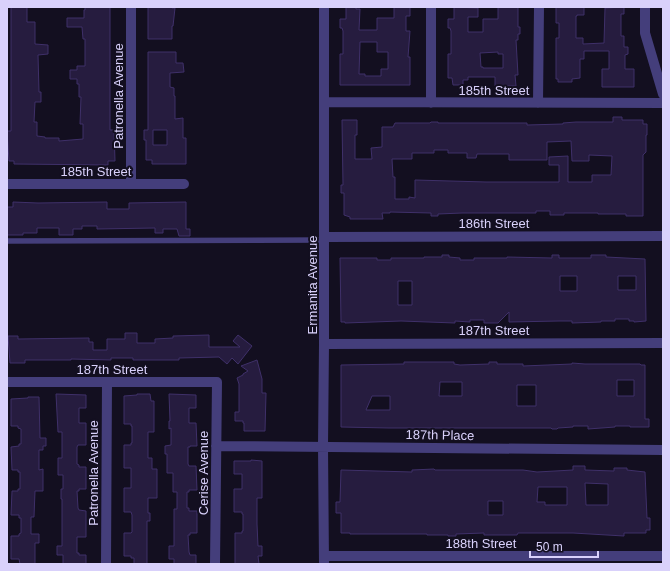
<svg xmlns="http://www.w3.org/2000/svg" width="670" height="571" font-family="Arial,sans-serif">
<rect width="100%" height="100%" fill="#130f20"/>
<!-- building -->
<path fill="#261c3f" stroke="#3f3069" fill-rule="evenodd" d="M11,7H27V22H35V44L48,45V54L38,55L39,92H41V102H35L34,122H37V136L45,137V138H59V141L83,139V124H80L81,97H79V84H77V79H70V70H77V66H85V39H83L82,27H67V18H84V10H85V7H110V130H114L115,161H108V165L14,164V161H9L7,131H11Z
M148,7H172V8H175L173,26H172V39H148Z
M346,7H356V9H360L359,30H377V18H394V7H410V16H406V31H410L408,57H410V85H340V54H343V31L342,28H340V19H346ZM360,42H377V52H388V69H381V76H365V74H359Z
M454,7L478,8V17H468V32H483V19H498V7H518V27H520V34H518V40H516L518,75H515L516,86H495V77H468V80H463V85H453L452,78H448V54H451V31L450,28H448V19H454ZM498,52V54H503V68H483V67H481L480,53Z
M556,7H584V15H577V16H576V38H583V44L604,43L605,8L624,7V14H621V36H624V47H628V54L625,55V69H634V87H602V69H609V51H584V59H580V78L572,79V82H558V79H556V38H559V23H556Z
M148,52H176V63H183L184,72L170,73V87L174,88V96H175V119L183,118V138H186V164H152V160H146V140H144V130H148ZM153,130H167V145H153Z
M613,117H622V120H643V124H647V135H646V152L643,155V216H626V214H598V213H564V215H550V211H536V213H462L438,214V216H431V213L390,212V213H382L383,219H350V217L344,215V193H341V185H343L342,120H357V135H355V159H372L371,148L382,147V127H393L395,123H430L431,122H438V123H527V125L563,124V123L576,122H613ZM571,141L572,161H589V155L612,156L611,175H592V182H568V156L549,157V165H559V182H486L415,180V198L409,197V199H395V177H393L392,159H412V153H434V150H448V153H467V158H476L477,154H509V160H547V142Z
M13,202L38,203L107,202V209H129V203L186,202V229H190V236H179L177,229H163V233H155V228L97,229V226H82V229H73V235H59V228H37V233H23V235H7V207H13Z
M442,255H449V257L460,258V260H474V258H507V257L552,258V255H559V258H591V255H606V257L645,259L646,321L634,322V321H629V319H615V321H601V322L572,323V321H559L509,322V312L498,323H484V320H470V322L455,321V323L401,321L345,323V322H341L340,258H377V260H391V258H424V257H442ZM560,276H577V291H560ZM618,276H636V290H618ZM398,281H412V305H398Z
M125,333H137V343H155V339L173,338V336L209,335V347H240L233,341L238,335L252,346L238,364L232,358L227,364L219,357L179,358V360H133V358H111V360L71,359V360H25V363H10L8,336H18V339L89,338V342H93V350H107V339H125Z
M257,360L262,379V393H266L265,431H244V423H243V421H235V412H239V384L237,378L243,375V374L248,371L241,366Z
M404,362H454V364L460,365L489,364V362H497V364H523V366L572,364V363L585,364H640L641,365H645V419H649V427H630V426H615V427L588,429V426H573V427L558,428L557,429H552L551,428H389L341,427V365L404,364ZM617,380H634V396H617ZM440,382H462V396H439ZM517,385H536V406H517ZM372,396H390V410H366Z
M56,394L86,395V408H79V423H86V445H78L77,447V464L79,465V467H86V489H79V491H77L78,508L79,510L86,511V537H77V553H79V555H86V564H63V555H57V546H62V499H61V489H63V475H58V458H62V432H58Z
M137,394H150L151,401H154V432H148V458H152V469H157V498H148V513H150V521H147V564H134V558H131V556H124V533H131L132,532V515L131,512H124V488H131V468H124V445H131V443H132V426H131V424H124V396L137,395Z
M169,394L196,395V408H189V423H196L197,446H190V447H188V464L189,466H196L197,490H189V492H187V508H189V511H197V533H190V535H188L189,552L190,555H196V564H174V559H169V546H174V509H177V492H173V473H167V454H165V446L171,445V428L169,429V421H170Z
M28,397H39L40,438H46V446H43V450H39V470L43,469V491H35L34,517H31V534H39V543H35V564H20L19,559H11V536H19V534L21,533V518H19V515H11L12,491H18V489H20V472H18V470H12L11,447L19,446V444H21V429L18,428V426H11V399L28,398Z
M251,460L262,461V498H257V524L258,546H262V556H258L259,564H235V533H242V531H243V514H242V512H234V489H242V474H234V461H251Z
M573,466H585V470L614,471V468H627V470L645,472L647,518H650V530H646V533H624V536L573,533H518L517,535H484V533L456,534V536H448V535H427V534H350V533H341V513H336V502H340L341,470L412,472V470L434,469L435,470H523L537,472L573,470ZM585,483L608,484V505H586ZM538,487H567V505H545V502H537ZM488,501H503V515H488Z"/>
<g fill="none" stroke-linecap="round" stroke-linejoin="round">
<!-- service -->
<path stroke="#443e7b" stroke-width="5.5" d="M7,241L325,240"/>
<!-- minor -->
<path stroke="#443e7b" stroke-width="10" d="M645,7V33L663,94
M325,102L663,103
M431,103V7
M538,103L539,7
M7,184H184
M131,184V7
M325,237L663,236
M324,344L663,343
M7,382H217L215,564
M216,446L663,450
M324,556H663
M106,564L107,382
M324,564L323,446L324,344V7"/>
</g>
<g text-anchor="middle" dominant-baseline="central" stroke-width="4" stroke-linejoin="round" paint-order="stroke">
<!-- street labels -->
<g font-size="13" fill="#d9d1fb" stroke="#130f20">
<text x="494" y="90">185th Street</text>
<text transform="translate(118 96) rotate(-90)">Patronella Avenue</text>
<text x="96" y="171">185th Street</text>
<text x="494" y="223">186th Street</text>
<text transform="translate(312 285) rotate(-90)">Ermanita Avenue</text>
<text x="494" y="330">187th Street</text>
<text x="112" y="369">187th Street</text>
<text transform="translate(440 435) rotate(1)">187th Place</text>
<text transform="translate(93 473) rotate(-90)">Patronella Avenue</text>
<text transform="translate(203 473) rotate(-90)">Cerise Avenue</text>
<text x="481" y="543">188th Street</text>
</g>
</g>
<!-- border -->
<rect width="670" height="571" fill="none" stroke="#d9d1fb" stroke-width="16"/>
<!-- scale -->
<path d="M530 551v6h68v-6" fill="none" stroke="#d9d1fb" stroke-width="2"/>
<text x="536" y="551" font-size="12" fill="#d9d1fb" stroke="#130f20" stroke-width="3" paint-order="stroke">50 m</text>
</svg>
